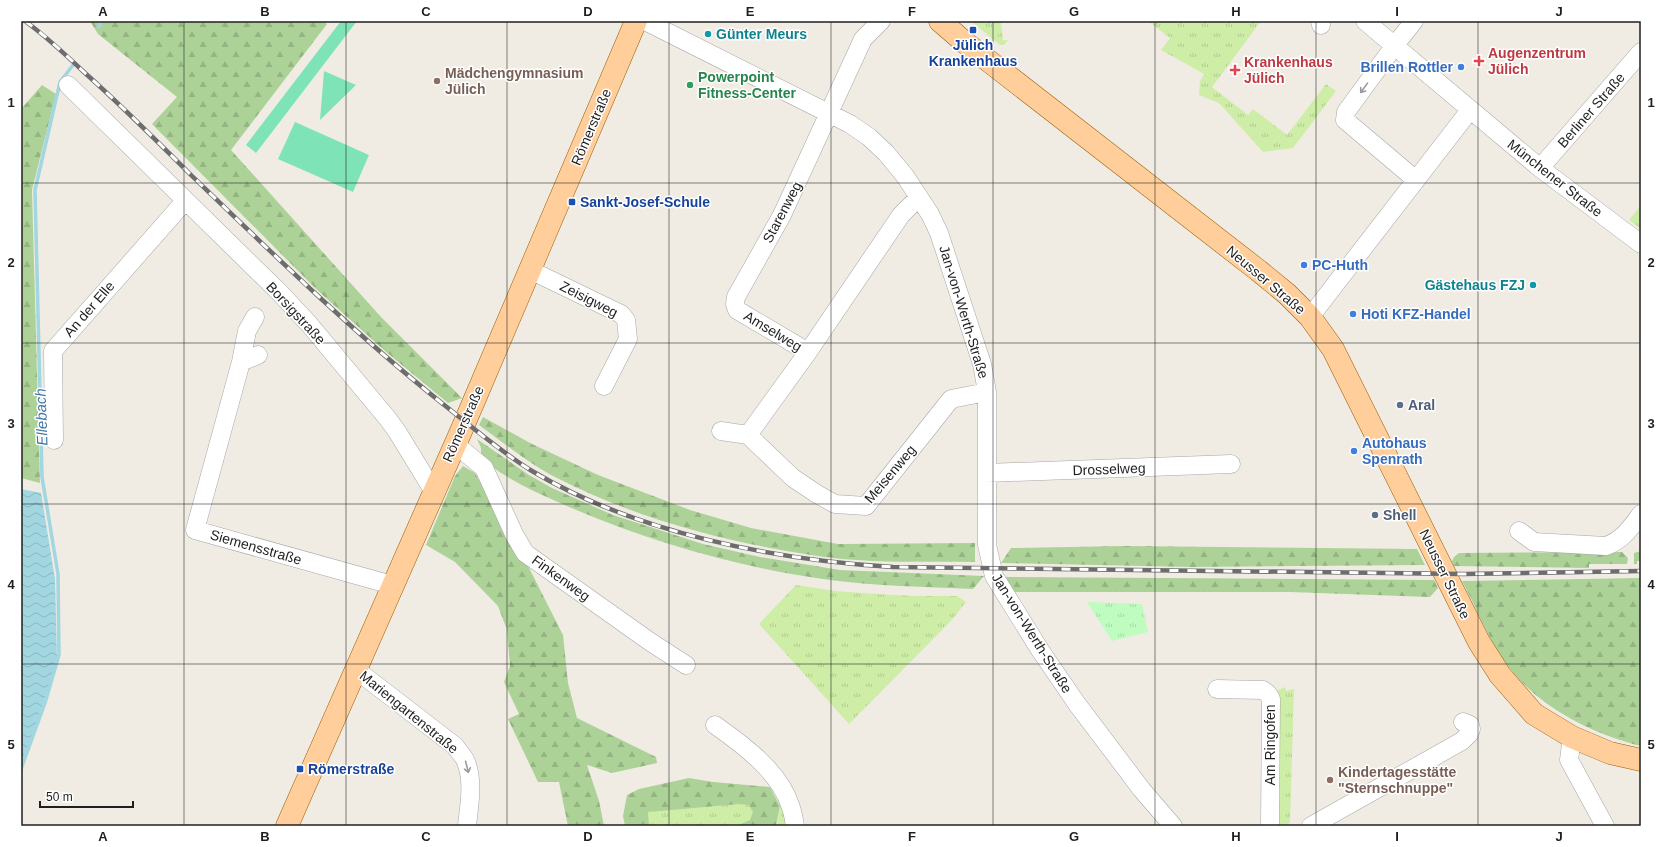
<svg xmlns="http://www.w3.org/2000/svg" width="1662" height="847" font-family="Helvetica,sans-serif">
<defs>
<pattern id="grass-tufts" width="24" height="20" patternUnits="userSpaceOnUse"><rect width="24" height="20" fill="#ceeda7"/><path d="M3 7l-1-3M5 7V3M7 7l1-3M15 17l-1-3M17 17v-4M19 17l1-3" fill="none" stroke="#b0cb8f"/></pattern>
<pattern id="forest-firs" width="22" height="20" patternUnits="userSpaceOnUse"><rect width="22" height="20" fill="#acd297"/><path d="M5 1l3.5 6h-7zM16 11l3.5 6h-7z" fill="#94b482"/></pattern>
<pattern id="park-tufts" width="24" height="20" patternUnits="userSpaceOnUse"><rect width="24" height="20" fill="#bffcc0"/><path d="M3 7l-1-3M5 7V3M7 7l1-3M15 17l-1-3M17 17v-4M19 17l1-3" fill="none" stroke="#a4d8a5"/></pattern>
<pattern id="water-waves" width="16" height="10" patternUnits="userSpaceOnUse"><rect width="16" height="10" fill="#a2d6e0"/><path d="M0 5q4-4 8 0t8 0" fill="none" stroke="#8bb7c0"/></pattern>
</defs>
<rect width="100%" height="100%" fill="#f0ece4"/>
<!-- grass -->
<path fill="url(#grass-tufts)" d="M971,21H1001L1003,40H1008L1004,45H1000Z
M1148,21H1261L1212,87L1248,115L1253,109L1287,135L1326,84L1336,91L1293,148L1263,152L1219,103L1199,95L1200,81L1204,74L1161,50L1170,38Z
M1641,205V229L1629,220Z
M796,585L835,591L876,594L916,596H957L966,602L951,621L849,724L759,624Z
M1284,687L1287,691L1294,689L1290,823L1283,826H1278V699L1277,691Z
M759,797L756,826H648L647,812Z
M780,806L790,826H777Z"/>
<!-- forest -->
<path fill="url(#forest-firs)" d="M90,21H323L327,24L231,150L381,317L462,398L448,403L385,351L316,289L152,124L177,97L98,34Z
M42,85L56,94L32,190L40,483L21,478V109Z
M483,417L532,444L598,475L690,510L751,528L838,544L975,543V562C921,561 865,564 811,555C725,542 635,518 557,478C529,464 504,443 479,425Z
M477,439L529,475L552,488L613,515L703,544L760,557L840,570L984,576L973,589C925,587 877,586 830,580C742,568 656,544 574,509C542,495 508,481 481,458V448Z
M463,466L475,473L526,562L563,635L568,683L577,718L656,757L657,763L612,773L587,765L599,801L604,826H568L559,782H538L508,719L519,714L504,682L510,666L507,630L498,606L455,562L426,545L455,476Z
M1123,546L1417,549L1425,565L1191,567L1001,563L1011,548Z
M1641,551V561H1637V564H1634V553Z
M1622,552L1628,558L1627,564H1589V568L1454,566L1452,561L1454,557L1459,553Z
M1004,577L1434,580L1438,588L1430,597L1290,592H1014Z
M1641,578V746C1587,732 1532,704 1501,656C1486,633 1475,605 1462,581Z
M689,778L713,782L770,787L780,806L776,826H740L741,824L750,820L753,812L749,805L739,804L648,812L649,826H625L623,816L627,795L639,789Z"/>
<!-- park -->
<path fill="url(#park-tufts)" d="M1087,602L1142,604L1148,632L1112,641Z"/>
<!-- pitch -->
<path fill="#7ee4b7" d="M341,21H357L256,153L246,145Z
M324,71L356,85L320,120Z
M295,122L369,155L353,192L278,159Z"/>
<!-- water -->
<path fill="url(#water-waves)" d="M21,489L41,493L55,579L57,659L42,707L21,766Z"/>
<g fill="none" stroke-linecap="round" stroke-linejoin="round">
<!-- stream -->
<path stroke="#a2d6e0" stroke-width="3.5" d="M99,27L101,21
M21,769L45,703L59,655L58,574L42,477L35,190L60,82L73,65"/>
<defs>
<path id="minor" d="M645,21L850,124L869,137L886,153L905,176L930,214L939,233L982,364L987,392V545L994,576L1040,650L1077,704L1142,790L1173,826
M1320,21L1321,25
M1365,21L1540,168L1641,244
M1414,21L1395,45L1346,112L1345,120L1416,180
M68,85L280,293L309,324L388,419L398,433L434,492
M1540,168L1641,52
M530,270L621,314L626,320L628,339L604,386
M255,317L247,331L241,362L195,530L392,585
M1310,317L1470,110
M808,352L737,310L735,304L736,297L782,215L863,39L881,21
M241,362L258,355
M721,431L748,435L808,352L901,215L919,197
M748,435L793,478L817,494L835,504L866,506L951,399L987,392
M54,440L53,351L185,201
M455,444L484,468L514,534L525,553L649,641L686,665
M987,473L1231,464
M1519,531L1534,542L1606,546C1623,540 1631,527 1641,514
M355,669L455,746C458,751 464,756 466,762C474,782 469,806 467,826
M1217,689L1263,690L1268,694L1271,699L1270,826
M715,725C742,744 780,772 790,805C793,812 794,819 795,826
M1572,737L1569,760L1605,826
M1311,826L1462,741L1469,734L1471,729L1470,725L1463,722"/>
<path id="major" d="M940,21L963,41L1259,271L1287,294L1310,317L1333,349L1455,594L1479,642L1500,675L1534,714L1572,737L1610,753L1641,760
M287,826L462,429L636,21"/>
</defs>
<!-- minor casing -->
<use href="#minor" stroke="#a6a6a6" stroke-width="19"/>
<!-- major casing -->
<use href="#major" stroke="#9a5e00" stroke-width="23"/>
<!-- minor -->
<use href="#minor" stroke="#fff" stroke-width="18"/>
<!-- major -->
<use href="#major" stroke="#ffce9b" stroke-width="22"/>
<defs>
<path id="rail" d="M25,21C47,37 66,55 85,73C122,106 157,141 192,176C274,255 355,334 443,404C472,427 501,452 532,471C636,533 774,560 893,567L1464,574L1641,571"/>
</defs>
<!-- rail casing -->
<use href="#rail" stroke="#6d6d6d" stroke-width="4.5"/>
<!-- rail -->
<use href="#rail" stroke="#fff" stroke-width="3" stroke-dasharray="9" stroke-linecap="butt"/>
</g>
<!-- one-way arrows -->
<defs><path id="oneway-shaft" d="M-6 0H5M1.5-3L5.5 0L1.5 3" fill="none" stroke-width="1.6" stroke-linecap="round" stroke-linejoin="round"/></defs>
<g stroke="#9a9a9a">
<use href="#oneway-shaft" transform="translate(1364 88) rotate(126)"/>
<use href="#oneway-shaft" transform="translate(467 767) rotate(76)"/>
</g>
<!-- grid -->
<path fill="none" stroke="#1f1f1f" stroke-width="1" stroke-opacity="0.55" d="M184,21V826M346,21V826M507,21V826M669,21V826M831,21V826M993,21V826M1155,21V826M1316,21V826M1478,21V826M21,183H1641M21,343H1641M21,504H1641M21,664H1641"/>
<!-- markers -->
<g fill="#1a4fb4" stroke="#fff" stroke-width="1.5">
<rect x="969" y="26" width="8" height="8" rx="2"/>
<rect x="568" y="198" width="8" height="8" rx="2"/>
<rect x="296" y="765" width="8" height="8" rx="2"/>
</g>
<g fill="#0f9aa8" stroke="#fff" stroke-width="1.5">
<circle cx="708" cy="34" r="4"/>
<circle cx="1533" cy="285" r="4"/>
</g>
<g fill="#e0444e" stroke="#fff" stroke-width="1.5">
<path d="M1477 55h4v4h4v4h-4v4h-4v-4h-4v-4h4z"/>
<path d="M1233 64h4v4h4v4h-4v4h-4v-4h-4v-4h4z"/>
</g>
<g fill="#3f7fe0" stroke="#fff" stroke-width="1.5">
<circle cx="1461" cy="67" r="4"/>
<circle cx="1304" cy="265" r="4"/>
<circle cx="1353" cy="314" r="4"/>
<circle cx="1354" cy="451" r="4"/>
</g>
<g fill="#8d6e63" stroke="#fff" stroke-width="1.5">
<circle cx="437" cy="81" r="4"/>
<circle cx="1330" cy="780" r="4"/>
</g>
<circle fill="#2e9e5b" stroke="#fff" stroke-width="1.5" cx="690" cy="85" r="4"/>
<g fill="#5c6f8a" stroke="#fff" stroke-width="1.5">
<circle cx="1400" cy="405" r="4"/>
<circle cx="1375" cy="515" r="4"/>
</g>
<g text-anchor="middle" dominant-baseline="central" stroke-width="3" stroke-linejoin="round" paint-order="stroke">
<!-- culture labels -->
<g font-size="14" font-weight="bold" fill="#0d838f" stroke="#fff" text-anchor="start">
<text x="716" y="34">Günter Meurs</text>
<text x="1525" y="285" text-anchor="end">Gästehaus FZJ</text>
</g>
<!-- transit labels -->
<g font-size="14" font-weight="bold" fill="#164399" stroke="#fff" text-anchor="start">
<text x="973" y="45" text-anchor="middle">Jülich<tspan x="973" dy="16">Krankenhaus</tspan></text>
<text x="580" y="202">Sankt-Josef-Schule</text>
<text x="308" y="769">Römerstraße</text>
</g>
<!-- health labels -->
<g font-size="14" font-weight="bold" fill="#be3a42" stroke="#fff" text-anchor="start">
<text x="1488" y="53">Augenzentrum<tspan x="1488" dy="16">Jülich</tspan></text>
<text x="1244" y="62">Krankenhaus<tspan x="1244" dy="16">Jülich</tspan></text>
</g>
<!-- shop labels -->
<g font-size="14" font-weight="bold" fill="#366cbe" stroke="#fff" text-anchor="start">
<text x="1453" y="67" text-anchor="end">Brillen Rottler</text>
<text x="1312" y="265">PC-Huth</text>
<text x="1361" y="314">Hoti KFZ-Handel</text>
<text x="1362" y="443">Autohaus<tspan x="1362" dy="16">Spenrath</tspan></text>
</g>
<!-- education labels -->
<g font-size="14" font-weight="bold" fill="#785e54" stroke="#fff" text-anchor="start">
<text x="445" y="73">Mädchengymnasium<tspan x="445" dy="16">Jülich</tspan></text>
<text x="1338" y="772">Kindertagesstätte<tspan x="1338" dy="16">"Sternschnuppe"</tspan></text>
</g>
<!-- leisure labels -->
<g font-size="14" font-weight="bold" fill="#27864d" stroke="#fff" text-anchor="start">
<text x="698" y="77">Powerpoint<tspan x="698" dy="16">Fitness-Center</tspan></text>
</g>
<!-- street labels -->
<g font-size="14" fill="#1f1f1f" stroke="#fff">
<text transform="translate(1591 110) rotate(-49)">Berliner Straße</text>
<text transform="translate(591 127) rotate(-67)">Römerstraße</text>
<text transform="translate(1555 178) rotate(38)">Münchener Straße</text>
<text transform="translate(782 212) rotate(-62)">Starenweg</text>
<text transform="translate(1266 280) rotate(40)">Neusser Straße</text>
<text transform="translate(589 299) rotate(27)">Zeisigweg</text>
<text transform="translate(89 309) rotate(-49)">An der Elle</text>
<text transform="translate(964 312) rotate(73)">Jan-von-Werth-Straße</text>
<text transform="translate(296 313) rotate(47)">Borsigstraße</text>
<text transform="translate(773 331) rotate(31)">Amselweg</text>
<text transform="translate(463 424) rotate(-66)">Römerstraße</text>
<text transform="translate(1109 469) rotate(-2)">Drosselweg</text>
<text transform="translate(890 474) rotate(-50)">Meisenweg</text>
<text transform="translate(256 547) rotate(16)">Siemensstraße</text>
<text transform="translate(1445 574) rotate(64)">Neusser Straße</text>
<text transform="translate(561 578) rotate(36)">Finkenweg</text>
<text transform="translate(1032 633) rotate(58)">Jan-von-Werth-Straße</text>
<text transform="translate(409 712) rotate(39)">Mariengartenstraße</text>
<text transform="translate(1270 745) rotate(-90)">Am Ringofen</text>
</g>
<!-- service labels -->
<g font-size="14" font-weight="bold" fill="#4e5e75" stroke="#fff" text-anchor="start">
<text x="1408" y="405">Aral</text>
<text x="1383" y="515">Shell</text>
</g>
<!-- water labels -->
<g font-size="15" font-style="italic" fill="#4078a4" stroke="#fff">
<text transform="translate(41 417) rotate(-92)">Ellebach</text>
</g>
</g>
<!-- border -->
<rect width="1662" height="847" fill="none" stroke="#ffffff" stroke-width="44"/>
<!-- scale -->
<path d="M40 801v6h93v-6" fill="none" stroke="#1f1f1f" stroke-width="2"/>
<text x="46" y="801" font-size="12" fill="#1f1f1f" stroke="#ffffff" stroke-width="3" paint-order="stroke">50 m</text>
<rect x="22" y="22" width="1618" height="803" fill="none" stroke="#1f1f1f" stroke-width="1.5"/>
<g font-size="13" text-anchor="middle" font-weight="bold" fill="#1f1f1f">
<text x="103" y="16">A</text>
<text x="265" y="16">B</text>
<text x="426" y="16">C</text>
<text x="588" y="16">D</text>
<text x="750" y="16">E</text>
<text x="912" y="16">F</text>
<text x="1074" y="16">G</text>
<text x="1236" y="16">H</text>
<text x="1397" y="16">I</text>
<text x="1559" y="16">J</text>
<text x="11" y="107">1</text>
<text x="1651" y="107">1</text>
<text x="11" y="267">2</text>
<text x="1651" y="267">2</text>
<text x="11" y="428">3</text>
<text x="1651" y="428">3</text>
<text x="11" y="589">4</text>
<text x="1651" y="589">4</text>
<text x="11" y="749">5</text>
<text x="1651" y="749">5</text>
<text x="103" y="841">A</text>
<text x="265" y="841">B</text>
<text x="426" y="841">C</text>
<text x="588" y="841">D</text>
<text x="750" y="841">E</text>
<text x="912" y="841">F</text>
<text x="1074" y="841">G</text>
<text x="1236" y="841">H</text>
<text x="1397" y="841">I</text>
<text x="1559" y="841">J</text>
</g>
</svg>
